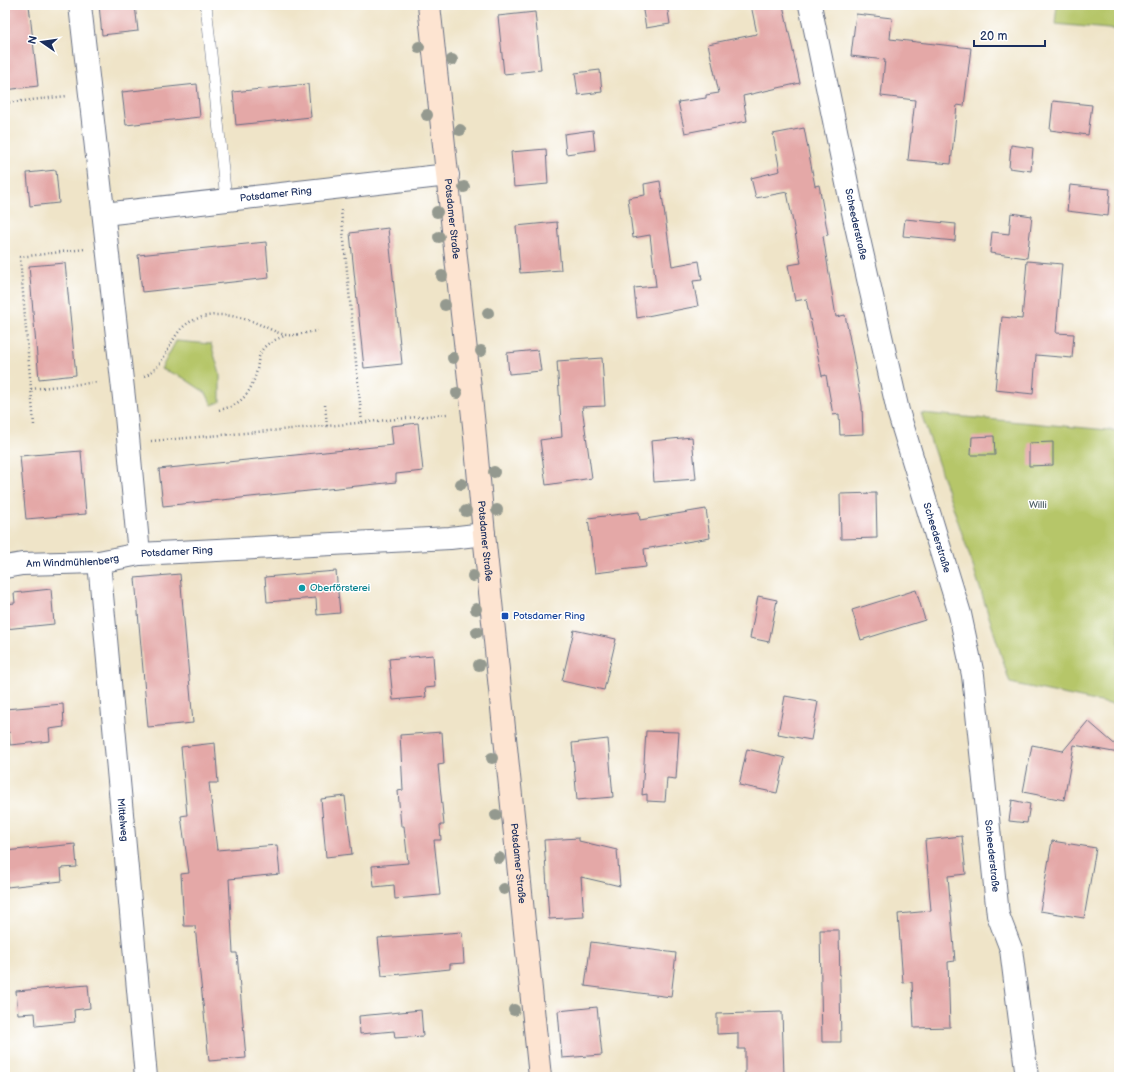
<svg xmlns="http://www.w3.org/2000/svg" width="1124" height="1082" font-family="'Balsamiq Sans',sans-serif">
<rect width="100%" height="100%" fill="#fff"/>
<filter id="ink" filterUnits="userSpaceOnUse"><feTurbulence type="fractalNoise" baseFrequency=".025" numOctaves="2"/><feDisplacementMap in="SourceGraphic" scale="8" xChannelSelector="R" yChannelSelector="G"/><feConvolveMatrix kernelMatrix="1 2 1 2 8 2 1 2 1" color-interpolation-filters="sRGB"/></filter>
<filter id="wash" filterUnits="userSpaceOnUse"><feTurbulence type="fractalNoise" baseFrequency=".012" numOctaves="4" result="noise"/><feDisplacementMap in="SourceGraphic" scale="16" xChannelSelector="R" yChannelSelector="G"/><feGaussianBlur stdDeviation="0.9" result="paint"/><feColorMatrix in="noise" values="0 0 0 0 0 0 0 0 0 0 0 0 0 0 0 0 0 1.4 0 .05"/><feComposite in="paint" operator="in"/></filter>
<g filter="url(#wash)">
<rect width="100%" height="100%" fill="#efe4c8"/>
<!-- green -->
<path fill="#b6c669" stroke="#687a64" d="M1057,5H1119V30L1055,24Z
M176,341L211,344L220,374V402L212,405L206,393L182,377L161,369Z
M921,413L1119,431V706L1010,683L971,560Z"/>
<g id="blocks">
<!-- building -->
<path fill="#e4a8a7" d="M5,5H29L38,86L5,90Z
M99,5H135L138,31L102,35Z
M642,5H667L670,24L646,28Z
M751,5H783L800,83L743,96L747,121L685,133L678,102L706,98V95L719,93L708,44L757,34Z
M535,12L541,70L504,74L498,16Z
M856,14L892,18L890,39L971,48L964,106L957,105L951,164L908,160L915,100L881,96L885,60L851,56Z
M600,70L602,92L578,95L575,73Z
M197,84L200,117L126,125L122,92Z
M308,84L311,117L236,125L233,92Z
M1053,101L1092,105L1088,135L1050,130Z
M804,128L815,186L819,185L828,235L823,236L836,317L845,315L853,355L862,406L863,434L840,435L839,414L833,415L826,375L822,376L806,299L795,301L788,265L801,263L787,192L756,198L751,178L780,171L773,134Z
M593,130L595,150L566,154L564,134Z
M1011,145L1033,148L1031,171L1009,168Z
M546,149L548,184L514,187L511,152Z
M56,170L59,203L30,206L27,173Z
M660,181L672,266L699,261L702,280L693,281L698,306L637,318L634,288L656,286L650,235L633,238L628,198L645,195L644,184Z
M1070,185L1110,189L1108,216L1067,211Z
M1011,213L1032,216L1027,258L990,253L992,232L1009,234Z
M905,219L956,224L955,241L903,236Z
M557,222L561,270L520,273L516,226Z
M388,228L402,364L364,368L350,233Z
M266,242L269,278L142,292L138,255Z
M1027,261L1062,264L1056,333L1074,334L1072,358L1036,355L1033,394L995,390L1002,317L1022,319Z
M65,263L76,375L39,379L29,266Z
M538,350L541,371L509,374L507,353Z
M602,358L605,406L582,407L592,478L546,485L540,440L562,437L557,361Z
M418,423L423,471L396,474V482L163,506L159,469L393,445L391,426Z
M994,436L995,455H971L972,437Z
M692,437L696,479L654,482L651,441Z
M1053,442V465L1029,466V443Z
M81,451L86,514L26,519L20,456Z
M876,493L877,538L841,539L840,494Z
M706,509L710,538L644,549L646,567L595,573L588,518L639,512L640,520Z
M336,571L340,613L317,615L316,598L267,602L265,577Z
M180,574L193,723L148,727L135,578Z
M51,589L54,624L5,629V604L15,603L14,593Z
M916,590L925,620L861,640L852,610Z
M758,596L777,600L769,642L750,638Z
M574,630L616,639L604,690L562,681Z
M433,655L435,687L425,688L426,697L393,700L389,659Z
M785,696L818,702L811,740L778,734Z
M63,704L64,727L49,729L50,741L10,745L9,732L5,733V709Z
M1088,721L1119,748V753L1074,745L1064,800L1023,792L1032,745L1063,751Z
M646,731L679,732L676,779L667,778L665,802L647,801V794L642,795Z
M442,732L444,764L438,765L444,825H440L441,840H434L440,895L395,899L394,885L374,887L372,866L408,863L404,826H401L398,791L403,790L400,735Z
M608,739L613,797L577,800L572,743Z
M215,743L218,783H209L217,850L277,845L280,874L229,879L233,953H237L246,1058L209,1061L195,926H184L181,874L189,873L181,816L187,815L181,747Z
M747,749L785,758L777,793L739,785Z
M345,796L352,854L326,857L321,799Z
M1012,800L1030,804L1027,823L1009,821Z
M962,836L966,874L948,876L955,961L948,962L950,1027L914,1028L912,982L903,983L898,914L931,911L925,840Z
M579,838V841L617,850L620,886L581,877L584,917L549,919L544,840Z
M1052,841L1096,848L1084,918L1040,911Z
M75,844L77,867L61,868L62,881L7,887L5,851Z
M820,930H839L841,1042H822Z
M462,932L464,963L450,964V969L382,976L378,938Z
M591,942L676,953L671,997L585,986Z
M88,985L90,1008L74,1010L75,1022L36,1026L35,1013L18,1014L16,991Z
M597,1007L602,1055L562,1058L558,1011Z
M421,1010L423,1036L395,1038L394,1031L360,1034L359,1016Z
M782,1012L784,1077H745V1049H738V1033L717,1034V1014Z"/>
</g>
</g>
<g filter="url(#ink)">
<use href="#blocks" fill-opacity="0" stroke="#656e83" stroke-width="1"/>
<g fill="none" stroke-linecap="round" stroke-linejoin="round">
<defs>
<path id="service" d="M206,5L226,200"/>
<g id="minor">
<path d="M80,5L126,416L139,554"/>
<path id="s1" d="M810,5L854,217L898,411L960,614L973,675L998,915L1011,949L1027,1077"/>
<path id="s2" d="M104,214L448,175"/>
<path id="s3" d="M99,562L146,1077"/>
<path id="s4" d="M5,567L22,564L99,562L139,554L450,538L484,534"/>
</g>
<g id="secondary">
<path id="s5" d="M429,5L474,426L484,534L540,1077"/>
</g>
</defs>
<!-- service casing -->
<use href="#service" stroke="#656e83" stroke-width="12"/>
<!-- minor casing -->
<use href="#minor" stroke="#656e83" stroke-width="24"/>
<!-- secondary casing -->
<use href="#secondary" stroke="#656e83" stroke-width="24"/>
<!-- path -->
<path stroke="#656e83" stroke-width="2.5" stroke-dasharray="1 3" stroke-linecap="butt" d="M5,103L67,96
M341,210L362,423
M144,376C170,366 167,330 196,319C217,311 241,316 261,325C269,328 278,334 287,335C296,336 308,332 317,331
M31,389L99,382
M325,405L327,426
M219,410C242,405 251,393 257,370C258,364 258,357 261,352C265,343 278,339 286,335
M34,425L20,257L85,249
M151,441L327,426L447,414"/>
<!-- service -->
<use href="#service" stroke="#fff" stroke-width="11"/>
<!-- minor -->
<use href="#minor" stroke="#fff" stroke-width="22"/>
<!-- secondary -->
<use href="#secondary" stroke="#fde4d1" stroke-width="22"/>
</g>
<!-- trees -->
<g fill="#94998f">
<circle cx="419" cy="47" r="6"/>
<circle cx="452" cy="60" r="6"/>
<circle cx="427" cy="115" r="6"/>
<circle cx="460" cy="130" r="6"/>
<circle cx="464" cy="187" r="6"/>
<circle cx="437" cy="212" r="6"/>
<circle cx="439" cy="237" r="6"/>
<circle cx="442" cy="276" r="6"/>
<circle cx="445" cy="305" r="6"/>
<circle cx="488" cy="313" r="6"/>
<circle cx="481" cy="351" r="6"/>
<circle cx="453" cy="358" r="6"/>
<circle cx="457" cy="393" r="6"/>
<circle cx="494" cy="472" r="6"/>
<circle cx="461" cy="484" r="6"/>
<circle cx="497" cy="510" r="6"/>
<circle cx="466" cy="511" r="6"/>
<circle cx="473" cy="576" r="6"/>
<circle cx="476" cy="609" r="6"/>
<circle cx="477" cy="632" r="6"/>
<circle cx="479" cy="665" r="6"/>
<circle cx="492" cy="758" r="6"/>
<circle cx="496" cy="815" r="6"/>
<circle cx="499" cy="858" r="6"/>
<circle cx="504" cy="889" r="6"/>
<circle cx="514" cy="1010" r="6"/>
</g>
</g>
<!-- markers -->
<circle fill="#0f9aa8" stroke="#fff" stroke-width="1.5" cx="302" cy="588" r="4"/>
<rect fill="#1a4fb4" stroke="#fff" stroke-width="1.5" x="501" y="612" width="8" height="8" rx="2"/>
<g text-anchor="middle" dominant-baseline="central" stroke-width="3" stroke-linejoin="round" paint-order="stroke">
<!-- street labels -->
<g font-size="10" fill="#1b2f5e" stroke="#fff">
<text stroke="none"><textPath href="#s2" startOffset="173">Potsdamer Ring</textPath></text>
<text stroke="none"><textPath href="#s5" startOffset="215">Potsdamer Straße</textPath></text>
<text stroke="none"><textPath href="#s1" startOffset="224">Scheederstraße</textPath></text>
<text stroke="none"><textPath href="#s1" startOffset="548">Scheederstraße</textPath></text>
<text stroke="none"><textPath href="#s5" startOffset="539">Potsdamer Straße</textPath></text>
<text stroke="none"><textPath href="#s4" startOffset="173">Potsdamer Ring</textPath></text>
<text stroke="none"><textPath href="#s4" startOffset="68">Am Windmühlenberg</textPath></text>
<text stroke="none"><textPath href="#s3" startOffset="259">Mittelweg</textPath></text>
<text stroke="none"><textPath href="#s1" startOffset="872">Scheederstraße</textPath></text>
<text stroke="none"><textPath href="#s5" startOffset="863">Potsdamer Straße</textPath></text>
</g>
<!-- park labels -->
<g font-size="10" fill="#4a5c61" stroke="#fff">
<text x="1038" y="505">Willi</text>
</g>
<!-- culture labels -->
<g font-size="10" fill="#0d838f" stroke="#fff" text-anchor="start">
<text x="310" y="588">Oberförsterei</text>
</g>
<!-- transit labels -->
<g font-size="10" fill="#164399" stroke="#fff" text-anchor="start">
<text x="513" y="616">Potsdamer Ring</text>
</g>
</g>
<!-- margin -->
<rect width="1124" height="1082" fill="none" stroke="#fff" stroke-width="20"/>
<!-- north arrow -->
<g transform="translate(42 42) rotate(283)" stroke="#ffffff" stroke-width="3" paint-order="stroke">
<path d="M0-3L7 15L0 10L-7 15Z" fill="#1b2f5e"/>
<text y="-6" font-size="11" font-weight="bold" text-anchor="middle" fill="#1b2f5e">N</text>
</g>
<!-- scale -->
<path d="M974 40v6h71v-6" fill="none" stroke="#1b2f5e" stroke-width="2"/>
<text x="980" y="40" font-size="12" fill="#1b2f5e" stroke="#ffffff" stroke-width="3" paint-order="stroke">20 m</text>
</svg>
